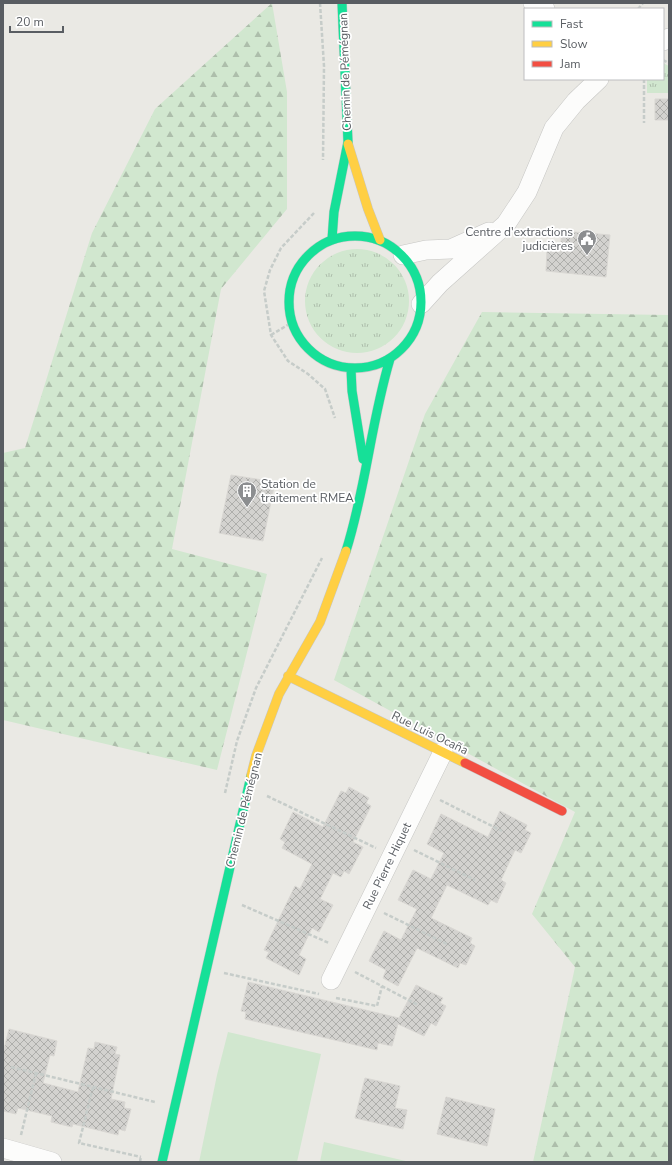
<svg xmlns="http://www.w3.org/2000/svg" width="672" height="1165" font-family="'Nunito Sans',sans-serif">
<defs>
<pattern id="grass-tufts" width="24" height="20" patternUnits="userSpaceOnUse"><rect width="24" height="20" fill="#d1e7cf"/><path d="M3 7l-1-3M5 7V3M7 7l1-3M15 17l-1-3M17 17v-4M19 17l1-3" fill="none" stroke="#adbeab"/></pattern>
<pattern id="forest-firs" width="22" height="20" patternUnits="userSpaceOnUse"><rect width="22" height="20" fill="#d1e7cf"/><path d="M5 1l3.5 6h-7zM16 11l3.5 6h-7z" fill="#adbeab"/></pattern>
<pattern id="building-cross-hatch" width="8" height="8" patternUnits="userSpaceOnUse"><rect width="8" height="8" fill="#d3d2cf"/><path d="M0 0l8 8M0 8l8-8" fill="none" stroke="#aeaeab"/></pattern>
</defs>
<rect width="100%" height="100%" fill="#eae9e4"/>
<!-- grass -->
<path fill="url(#grass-tufts)" d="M663,63L669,66V93H647V79H663Z
M305 301a52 52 0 1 1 104 0a52 52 0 1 1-104 0Z"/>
<!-- forest -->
<path fill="url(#forest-firs)" d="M272,3L287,92V209L221,289L172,549L267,574L217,770L3,720V453L25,448L92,233L155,109Z
M482,312L669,315V1162H533L575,967L532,914L575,812L334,680L425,414Z"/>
<!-- garden -->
<path fill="#d1e7cf" d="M228,1032L321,1054L297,1162H199L217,1075Z
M324,1142L410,1162H320Z"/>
<!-- building -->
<path fill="url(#building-cross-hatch)" stroke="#d9d7d3" d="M655,99H669V120H655Z
M562,231L610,235L606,277L546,271L547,250L560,252Z
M231,475L275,482L263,541L219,533Z
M349,787L369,798L366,803L371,806L353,842L363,847L349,874L344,871L341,877L333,873L320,899L333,905L319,932L312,928L299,955L306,959L299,975L266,958L269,952L264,950L295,886L300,889L312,864L282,848L285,842L280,839L293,812L323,827L341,791L346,793Z
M500,811L527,825L525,830L531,833L521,853L515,850L501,880L506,883L497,903L491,900L488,905L447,885L431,918L472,938L470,943L475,946L466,965L460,963L458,968L417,948L398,986L383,978L386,970L369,961L384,931L401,940L407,928L417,909L398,900L413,870L431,879L444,853L427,844L441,814L488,837Z
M248,982L399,1018L416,985L443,998L440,1003L446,1006L436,1026L431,1023L424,1036L398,1024L392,1046L378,1043L377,1050L245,1019L246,1012L241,1011Z
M9,1029L57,1041L54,1056L50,1055L43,1083L78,1092L88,1048L94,1049L95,1042L117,1047L115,1054L120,1055L111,1099L125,1102L124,1108L131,1109L125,1131L119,1129L118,1135L73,1124L72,1127L51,1122L52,1116L18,1108L16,1114L3,1111V1053Z
M365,1078L400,1086L395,1108L407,1110L403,1129L355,1118Z
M446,1097L495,1109L487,1146L437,1134Z"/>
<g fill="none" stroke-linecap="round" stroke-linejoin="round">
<defs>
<path id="street" d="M533,3L545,9
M663,41L669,38
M403,255L426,250L451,249L489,232
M421,304L440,283L506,224L527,192L554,128L576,101L599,79
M331,980L443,752
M3,1148L52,1162"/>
<path id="fast" d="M289 302a66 66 0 1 1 132 0a66 66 0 1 1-132 0Z
M332,239L334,212L348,142L342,3
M351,369L352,391L363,459
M346,551C366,488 371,422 390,359
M162,1162L251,776"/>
<path id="slow" d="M348,144L368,209L380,240
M288,676L465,763
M251,776L256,756L279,694L320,622L346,551"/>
<path id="jam" d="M465,763L562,811"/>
</defs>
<!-- street casing -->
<use href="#street" stroke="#c6c6c4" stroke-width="20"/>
<!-- fast casing -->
<use href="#fast" stroke="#c6c7c6" stroke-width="10"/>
<!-- slow casing -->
<use href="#slow" stroke="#c6c7c6" stroke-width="10"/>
<!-- jam casing -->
<use href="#jam" stroke="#c6c7c6" stroke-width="10"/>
<!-- path -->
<path stroke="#c6ccc9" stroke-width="2.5" stroke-dasharray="4 2" stroke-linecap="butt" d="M320,3L324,66L323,160
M638,9L643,3
M663,60L669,63
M644,79V123
M314,213L281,248L270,270L264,291L271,335L288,361L308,374L325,389L335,418
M271,335L291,323
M225,793L237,741L256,688L322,558
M267,796L376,848
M440,800L502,831
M414,850L475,880
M242,905L329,943
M384,913L449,945
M355,972L418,1005
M224,973L319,994
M336,998L377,1006L382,986
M11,1067L155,1102
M93,1087L79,1143L141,1157
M21,1135L36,1073
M140,1162L141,1156"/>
<!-- street -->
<use href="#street" stroke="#fcfcfb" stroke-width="19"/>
<!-- fast -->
<use href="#fast" stroke="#16e098" stroke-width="9"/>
<!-- slow -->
<use href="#slow" stroke="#ffcf43" stroke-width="9"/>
<!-- jam -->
<use href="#jam" stroke="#f24e42" stroke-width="9"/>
</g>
<!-- icons -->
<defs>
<symbol id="civic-pin" viewBox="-11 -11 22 30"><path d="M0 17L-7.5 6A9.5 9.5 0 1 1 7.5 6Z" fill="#8c8e90" stroke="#fff"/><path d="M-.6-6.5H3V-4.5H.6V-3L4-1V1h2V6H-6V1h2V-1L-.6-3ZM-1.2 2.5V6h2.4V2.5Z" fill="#fff"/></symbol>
<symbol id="building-pin" viewBox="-11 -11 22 30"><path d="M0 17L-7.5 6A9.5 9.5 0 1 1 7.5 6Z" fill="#8c8e90" stroke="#fff"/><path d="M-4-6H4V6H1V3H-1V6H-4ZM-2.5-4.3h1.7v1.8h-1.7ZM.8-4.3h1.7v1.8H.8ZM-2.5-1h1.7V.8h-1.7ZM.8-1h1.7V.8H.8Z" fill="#fff"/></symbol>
</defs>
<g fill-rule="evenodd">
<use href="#civic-pin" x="576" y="228" width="22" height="30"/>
<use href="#building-pin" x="236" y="480" width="22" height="30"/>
</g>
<g text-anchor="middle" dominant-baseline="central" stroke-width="3.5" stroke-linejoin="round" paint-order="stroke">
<!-- street labels -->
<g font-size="12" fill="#595d62" stroke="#fff">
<text transform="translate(345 72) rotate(-92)">Chemin de Pémégnan</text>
<text transform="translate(430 733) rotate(26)">Rue Luis Ocaña</text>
<text transform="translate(244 810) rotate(-76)">Chemin de Pémégnan</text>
<text transform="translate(387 866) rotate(-64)">Rue Pierre Hiquet</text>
</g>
<!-- poi labels -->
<g font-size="12" fill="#595d62" stroke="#fff" text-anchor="end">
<text x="573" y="232">Centre d'extractions<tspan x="573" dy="14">judicières</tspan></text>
<text x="261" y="484" text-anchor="start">Station de<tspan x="261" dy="14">traitement RMEA</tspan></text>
</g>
</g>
<!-- border -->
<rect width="672" height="1165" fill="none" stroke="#595d62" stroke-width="8"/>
<!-- legend -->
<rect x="524" y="8" width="140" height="72" fill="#ffffff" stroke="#bdbec0"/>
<rect x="532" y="21" width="20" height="6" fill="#16e098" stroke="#bdbec0"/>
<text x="560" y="28" font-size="12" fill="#595d62">Fast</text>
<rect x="532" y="41" width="20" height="6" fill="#ffcf43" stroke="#bdbec0"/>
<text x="560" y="48" font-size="12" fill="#595d62">Slow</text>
<rect x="532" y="61" width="20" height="6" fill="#f24e42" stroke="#bdbec0"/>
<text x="560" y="68" font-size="12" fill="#595d62">Jam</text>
<!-- scale -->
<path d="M10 26v6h53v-6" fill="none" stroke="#595d62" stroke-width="2"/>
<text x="16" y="26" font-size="12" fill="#595d62" stroke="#ffffff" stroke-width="3" paint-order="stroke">20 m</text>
</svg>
